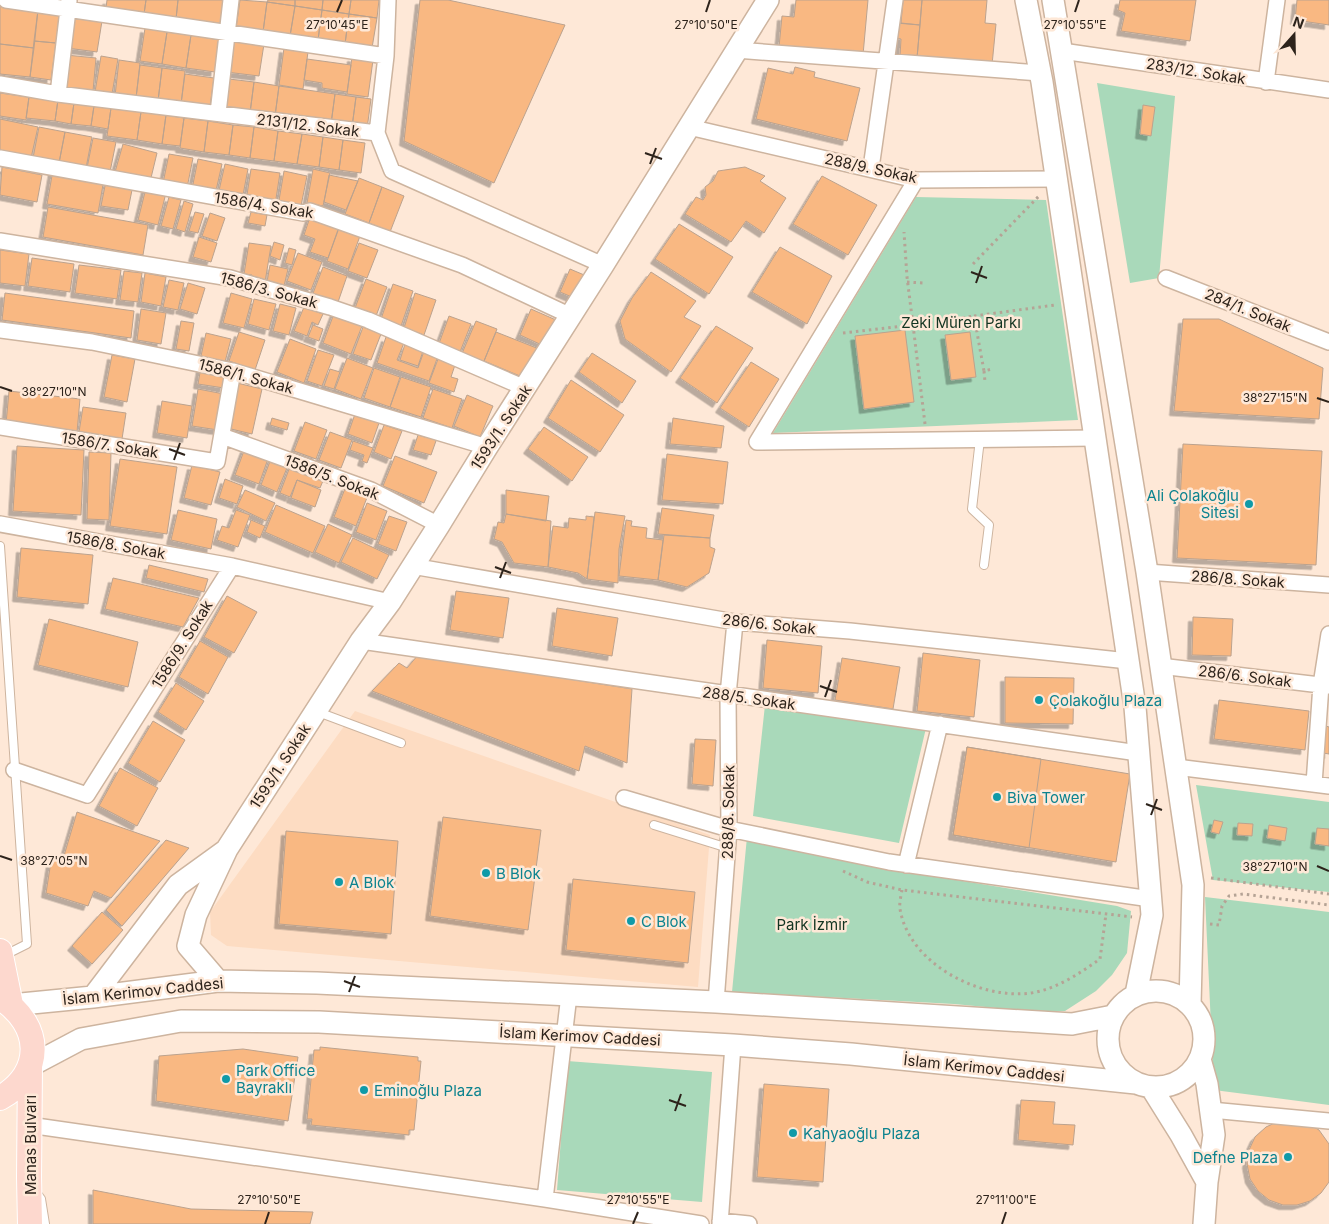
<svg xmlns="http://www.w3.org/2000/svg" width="1329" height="1224" font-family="Inter,sans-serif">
<defs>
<filter id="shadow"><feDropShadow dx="-4.5" dy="4.5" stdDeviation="0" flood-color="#0004"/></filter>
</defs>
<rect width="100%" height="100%" fill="#fee8d7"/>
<!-- built -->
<path fill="#fddcc2" d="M355,711L710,835L698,987L227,946L211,935L210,912Z"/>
<!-- green -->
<path fill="#a9d9ba" d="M1097,83L1175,96L1159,278L1130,283Z
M916,197L1046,200L1078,420L773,433Z
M765,705L926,728L899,843L753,816Z
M1196,785L1329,802V892L1213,880Z
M747,837L813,849L871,866L1117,906L1131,911L1127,953L1112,975L1096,991L1065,1011L1040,1012L954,1004L732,992Z
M1205,897L1329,912V1105L1214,1090Z
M567,1061L712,1072L702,1202L557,1190Z"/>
<!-- building -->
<path fill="#f9b882" stroke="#bba28e" filter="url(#shadow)" d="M107,0H146L144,14L106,8Z
M146,0H178L176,19L144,14Z
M178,0H225L222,26L176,19Z
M240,0L267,2L263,32L236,28Z
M268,0H295V6L267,2Z
M295,0H323L322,10L295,6Z
M323,0H351L349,14L322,10Z
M351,0H379L377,18L349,14Z
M420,0H448L565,25L494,183L404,141Z
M796,0H868L863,55L779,47L782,16L794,17Z
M903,0H922L920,25L901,23Z
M922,0H987L985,23L996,24L992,65L917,58Z
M1120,0H1196L1190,41L1121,31L1125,13L1118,10Z
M1297,0H1329V25L1295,20Z
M267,2L295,6L290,36L263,32Z
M0,5L38,10L34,48L0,44Z
M295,6L322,10L318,40L290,36Z
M38,10L60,13L56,43L34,41Z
M322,10L349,14L345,44L318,40Z
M349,14L377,18L372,48L345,44Z
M72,16L102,21L97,52L67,48Z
M896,23L920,25L917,58L900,56L901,39L895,38Z
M145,28L167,32L162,64L140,61Z
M167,32L191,35L186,68L162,64Z
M191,35L220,40L215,72L186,68Z
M231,39L264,44L259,76L226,72Z
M34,41L56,43L51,80L30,77Z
M0,44L34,48L30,77L0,74Z
M284,48L308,52L303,89L279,85Z
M66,55L96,58L93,91L62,87Z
M101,56L118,59L112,94L95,92Z
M352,57L373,60L368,97L347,94Z
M307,59L351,65L347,92L322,88V83L304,80Z
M119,60L140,63L136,98L115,96Z
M140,65L162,68L158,101L136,98Z
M795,67L815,72L814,77L860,88L847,141L756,119L768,68L793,74Z
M162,68L185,71L181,104L158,101Z
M185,74L214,78L210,107L181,104Z
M229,79L254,82L250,113L225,109Z
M254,82L279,86L275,116L250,113Z
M279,86L335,94L331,124L275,116Z
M0,93L29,97L26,120L0,116Z
M335,94L356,97L352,127L331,124Z
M29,97L58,100L55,121L26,118Z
M356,97L371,99L367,129L352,127Z
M58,100L74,103L71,124L55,121Z
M74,103L94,106L91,126L71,124Z
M1143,105L1155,107L1151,136L1140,134Z
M94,106L111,108L108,129L91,126Z
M111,108L141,112L137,140L107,136Z
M141,112L166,115L162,144L137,140Z
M166,115L184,118L180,146L162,144Z
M184,118L208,121L204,152L180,148Z
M0,119L38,127L31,158L0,151Z
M208,121L233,125L229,155L204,152Z
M233,125L254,127L250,158L229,155Z
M39,127L65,132L59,163L33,158Z
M254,127L278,131L274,161L250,158Z
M278,131L302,134L297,164L274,161Z
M65,132L92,137L86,168L59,163Z
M302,134L323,137L319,167L297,164Z
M323,137L343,140L339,170L319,167Z
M93,138L116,142L110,172L87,168Z
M343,140L365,143L361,173L339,170Z
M123,144L157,153L150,182L115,172Z
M169,154L193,158L187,188L163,183Z
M198,159L222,164L215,195L192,189Z
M225,164L248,169L242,200L218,195Z
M2,167L42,175L37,202L0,195Z
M745,167L765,176L760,181L786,198L764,233L746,221L731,242L685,214L696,197L703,200L706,195L705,187L713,181L718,171Z
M251,169L280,173L275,205L246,201Z
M313,169L330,173L323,206L307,203Z
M53,170L104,179L98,213L47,204Z
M284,171L307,176L300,211L278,206Z
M329,175L358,181L346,210L324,202Z
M822,176L877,205L848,255L793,224Z
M359,178L382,187L369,223L345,214Z
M106,181L133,185L128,210L101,206Z
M382,187L404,196L390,232L369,223Z
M146,188L166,193L158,225L138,220Z
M169,197L181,200L173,229L161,226Z
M184,201L193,204L185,232L176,229Z
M48,207L148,225L143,255L43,237Z
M195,212L204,214L198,233L189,231Z
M251,212L267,215L265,226L248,223Z
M210,213L225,218L217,241L202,236Z
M311,214L340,224L328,258L310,252L315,239L304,235Z
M679,224L733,257L709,294L655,259Z
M339,228L360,236L348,269L327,261Z
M199,237L217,243L211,262L193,257Z
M274,242L284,245L280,260L270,256Z
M249,243L271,246L265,282L252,280V275L244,274Z
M359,243L378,250L367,278L348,271Z
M780,247L832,276L807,324L752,292Z
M289,248L296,250L292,265L285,263Z
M0,250L29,254L25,286L0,283Z
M298,253L322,262L311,290L287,281Z
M32,258L74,264L70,292L28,286Z
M79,265L121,270L117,299L75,293Z
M270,265L288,269L284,286L267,282Z
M323,267L347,276L337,305L312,296Z
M570,269L589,277L579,300L560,292Z
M124,271L142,273L138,302L120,300Z
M651,272L696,301L684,317L701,326L671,372L625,339L620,321L632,298Z
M145,273L166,277L161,306L141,302Z
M366,279L387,287L376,316L355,308Z
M169,280L184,283L178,310L163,307Z
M188,283L205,288L197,314L180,309Z
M393,284L413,291L401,326L381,319Z
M5,293L134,311L131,338L2,320Z
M231,293L252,299L244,328L223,323Z
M415,293L436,300L424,335L404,328Z
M254,299L276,304L269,330L248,324Z
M280,304L296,308L289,335L273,331Z
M304,307L323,314L318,325L312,322L307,336L294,331Z
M141,309L166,313L161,344L137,340Z
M531,309L556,320L544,346L520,335Z
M335,311L364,321L351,354L323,343Z
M449,316L471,324L458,357L437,349Z
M1183,319H1219L1323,368L1319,419L1174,411Z
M181,321L194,323L189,351L176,349Z
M476,321L497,329L482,366L460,358Z
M313,325L323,329L319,341L308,337Z
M716,326L753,348L717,403L680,378Z
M363,327L381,334L371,360L353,354Z
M905,330L914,402L864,409L855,336Z
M239,332L265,340L255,370L229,361Z
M496,332L539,349L527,379L484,361Z
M970,332L976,377L951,380L945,335Z
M206,333L231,339L225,362L201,356Z
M386,337L404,343L397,360L418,368L424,351L438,356L429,381L377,363Z
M290,339L316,349L304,383L277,372Z
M405,344L423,351L418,366L400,360Z
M318,350L334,355L322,386L307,381Z
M592,353L636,381L622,403L579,372Z
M112,355L135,359L127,402L104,397Z
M347,358L373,368L361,399L335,389Z
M438,359L455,365L451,377L458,379L454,392L429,383Z
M751,362L779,379L749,427L720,408Z
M201,367L227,372L224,388L198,384Z
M374,368L400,377L390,407L364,398Z
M330,369L340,372L334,389L324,386Z
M401,377L431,387L421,417L390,407Z
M571,380L624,415L600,452L548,418Z
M237,383L262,389L252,434L227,428Z
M198,389L224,394L218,430L192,426Z
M433,389L462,399L452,428L423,418Z
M9,391L80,399L77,432L6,424Z
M467,395L493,406L480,437L454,426Z
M162,401L192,406L187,438L157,433Z
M83,407L126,413L122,439L79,432Z
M355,414L379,423L372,443L348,434Z
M272,418L289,423L287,430L270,425Z
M673,418L724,426L721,448L670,444Z
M305,422L327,430L316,459L294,451Z
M384,425L402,431L391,459L374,452Z
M544,427L588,457L572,481L528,449Z
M330,432L352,440L341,468L319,460Z
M426,434L437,438L431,455L413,450L418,435L425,437Z
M353,441L373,448L367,463L362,461L364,455L350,450Z
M1183,444L1322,451L1316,565L1177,558Z
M17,446L84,450L81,515L13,511Z
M245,448L269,456L259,484L235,475Z
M89,452L111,453L109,520L87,519Z
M667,454L728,462L723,504L662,500Z
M272,456L289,463L277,492L261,485Z
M395,456L437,472L424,503L383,486Z
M120,459L177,467L167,534L110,526Z
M291,464L325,476L320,488L297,480L290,497L280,493Z
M192,465L220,472L211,505L184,498Z
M225,479L243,486L237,504L219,498Z
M297,480L321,490L315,507L291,498Z
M346,486L368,495L356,526L334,517Z
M245,490L275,503L266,521L237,507Z
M506,490L549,496L546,521L506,514Z
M367,503L387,511L376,540L356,532Z
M276,505L325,526L313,553L265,532Z
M662,508L714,515L710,538L658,534Z
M178,510L217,519L211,549L171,540Z
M236,510L250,515L238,547L217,540L222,526L229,528Z
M595,512L625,516L619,549L618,583L587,579Z
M506,514L551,521L548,567L514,563L502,542L494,539L498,522L504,523Z
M389,516L407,522L396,551L378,544Z
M586,516L594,517L587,579L578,573L548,567L553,526L568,528L569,518L586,520Z
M251,520L265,526L260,538L247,532Z
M626,520L632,521L631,526L647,528L646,538L663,540L658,580L619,576Z
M328,524L352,535L339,563L315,552Z
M664,535L710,538V547L715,549L709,573L687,587L658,580Z
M353,538L389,555L377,579L341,562Z
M21,548L93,555L88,604L17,597Z
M149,565L208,579L204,592L146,578Z
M113,578L140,584L199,598L183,627L105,609Z
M456,591L509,598L503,638L450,630Z
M227,596L257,612L234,653L204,637Z
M557,608L618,618L612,656L552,646Z
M1193,617L1233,619L1231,656L1192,655Z
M49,619L138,642L128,687L38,665Z
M767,640L822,646L818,693L763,688Z
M200,641L228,657L208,694L179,677Z
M923,653L980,660L974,717L917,711Z
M418,655L632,689L627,763L585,746L579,771L372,691L399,663L407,668Z
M842,658L900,667L893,709L835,700Z
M1005,677L1074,678L1073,724L1005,723Z
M176,683L204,701L186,730L158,712Z
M1219,700L1309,711L1305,750L1214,739Z
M153,721L185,740L160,782L128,763Z
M1326,726L1329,727V754L1323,753Z
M695,739L716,740L713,786L692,784Z
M967,747L1130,774L1116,862L953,835Z
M967,747L1041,759L1029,848L953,835Z
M120,768L158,788L137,826L99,806Z
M77,812L160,841L111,898L94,891L88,906L46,893L52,855L63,859Z
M443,817L541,830L528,930L430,916Z
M1214,820L1223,822L1219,834L1211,832Z
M1238,823L1253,824L1252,836L1237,835Z
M1269,825L1287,828L1285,841L1267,838Z
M1317,828L1329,829V846L1315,844Z
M286,831L398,841L391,934L279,924Z
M166,840L189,848L122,926L106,910Z
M573,879L695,892L688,963L566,950Z
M102,912L123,930L92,964L72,946Z
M320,1047L418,1057V1061H421L414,1130H409V1135L311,1125L312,1119H307L314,1050H320Z
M243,1049L298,1057L288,1121L156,1101L159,1056Z
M764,1084L829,1089L823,1182L757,1177Z
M1021,1100L1055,1102L1053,1124L1075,1125L1073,1145L1018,1140Z
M1279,1121L1307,1123L1319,1130L1329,1144V1182L1321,1193L1310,1201L1297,1205H1283L1269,1200L1258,1191L1250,1179L1247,1164L1249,1150L1255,1137L1266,1127Z
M93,1190L191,1209L313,1212L310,1224H93Z"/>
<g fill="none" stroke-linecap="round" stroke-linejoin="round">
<defs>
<path id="lane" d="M980,439L972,509L989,525L984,565
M0,546L27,944L3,956
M318,712L401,743
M654,825L728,848
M38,1195L41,1199L45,1224"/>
<path id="street" d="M6,0L386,56
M736,50L1040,73
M1062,51L1329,90
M1266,82L1277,0
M0,84L58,94L377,133L392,171L603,265
M58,94L69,1
M218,113L231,0
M689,127L916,180L1057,179
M377,133L386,56L388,0
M0,158L303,213L310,211L462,265L571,316
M871,168L895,0
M0,241L230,278L330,307L368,320L525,388
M1166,278L1329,342
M0,330L92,342L233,371L487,447
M0,427L217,462L233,371
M222,436L371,490L439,525
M757,442L1095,438
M757,442L916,180
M0,524L232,566
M412,566L735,622L850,631L1128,661
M1147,572L1329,585
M361,641L1138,753
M1160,666L1329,686
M1176,767L1329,786
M14,770L87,795L232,566L390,602
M1314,784L1321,685L1329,634
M624,798L729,829L889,862L1151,899
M906,865L940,724
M716,1002L729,829L728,695L735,622
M1211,1110L1329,1121
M29,1125L545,1199L701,1224
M545,1199L569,995
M720,1221L749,1224
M720,1224L733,1045"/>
<path id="secondary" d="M1026,0L1042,82L1135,707L1152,915L1136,994
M1053,0L1147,572L1193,885L1190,1005
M218,981L188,946L196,915L227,849L361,641L390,602L439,525L487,447L603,265L768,0
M1108 1039a48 48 0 1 1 96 0a48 48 0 1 1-96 0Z
M93,997L178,885L225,851
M11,1005L93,997L218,981L317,983L716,1002L1072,1024L1113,1016
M1200,1059L1207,1084L1214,1135L1207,1182L1204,1224
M30,1066L81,1039L181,1021L319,1022L733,1045L851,1054L1136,1083
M1151,1087L1181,1135L1207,1182"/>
<path id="primary" d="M0,951L11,1005
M0,998C42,1024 45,1073 0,1098
M30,1066L29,1177L30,1224"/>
</defs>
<!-- lane casing -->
<use href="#lane" stroke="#cdb49f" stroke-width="10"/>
<!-- street casing -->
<use href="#street" stroke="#cdb49f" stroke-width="18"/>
<!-- secondary casing -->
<use href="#secondary" stroke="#cdb49f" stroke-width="24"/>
<!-- primary casing -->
<use href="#primary" stroke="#fff" stroke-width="26"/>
<!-- path -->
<path stroke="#b5a395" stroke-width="3" stroke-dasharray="2.5 4" stroke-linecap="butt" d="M973,264L1039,196
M907,282L924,283
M974,316L1055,305
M843,333L913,325L907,277L904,232
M984,371L985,382
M925,424L913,325L974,316L984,371L992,369
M843,871L867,882L902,890L1132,917
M1211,878L1329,894
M902,890C901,896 899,904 900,909C909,964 980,1000 1031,993C1057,989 1080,973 1100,959L1106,914
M1210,924L1219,925L1222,906L1229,896L1243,894L1329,905"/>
<!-- lane -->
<use href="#lane" stroke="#fff" stroke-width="8"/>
<!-- street -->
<use href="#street" stroke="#fff" stroke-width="15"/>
<!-- secondary -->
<use href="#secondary" stroke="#fff" stroke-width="21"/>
<!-- primary -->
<use href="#primary" stroke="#fdd8ce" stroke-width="24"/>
</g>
<!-- ticks -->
<path fill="none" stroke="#2d231b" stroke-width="2" d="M337,12L342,0M706,12L710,0M1075,12L1079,0M645,153L662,159M650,164L656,148M971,272L987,278M976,283L982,266M0,387L12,391M1317,398L1329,402M169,449L185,455M174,460L180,443M495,567L511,573M500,578L506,562M820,686L837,692M825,697L831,680M1146,804L1162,810M1151,815L1157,799M0,856L12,860M1317,866L1329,871M344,981L360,987M349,992L355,976M669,1100L686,1106M675,1111L681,1094M265,1224L269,1212M633,1224L638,1212M1002,1224L1006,1212"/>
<!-- markers -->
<g fill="#0f9aa8" stroke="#fee8d7" stroke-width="2">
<circle cx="1249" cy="504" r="5"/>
<circle cx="1039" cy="700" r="5"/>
<circle cx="997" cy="797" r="5"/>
<circle cx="486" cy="873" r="5"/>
<circle cx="339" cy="882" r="5"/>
<circle cx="631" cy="921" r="5"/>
<circle cx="226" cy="1079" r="5"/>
<circle cx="364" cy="1090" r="5"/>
<circle cx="793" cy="1133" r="5"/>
<circle cx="1288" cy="1157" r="5"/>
</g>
<g text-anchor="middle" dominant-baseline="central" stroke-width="5" stroke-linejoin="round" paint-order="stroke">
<!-- street labels -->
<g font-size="15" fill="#2d231b" stroke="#fee8d7">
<text transform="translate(1196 71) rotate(9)">283/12. Sokak</text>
<text transform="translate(308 125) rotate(7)">2131/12. Sokak</text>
<text transform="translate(871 168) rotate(12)">288/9. Sokak</text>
<text transform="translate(264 205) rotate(9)">1586/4. Sokak</text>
<text transform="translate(269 290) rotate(15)">1586/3. Sokak</text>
<text transform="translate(1248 310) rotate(22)">284/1. Sokak</text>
<text transform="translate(246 376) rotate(15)">1586/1. Sokak</text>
<text transform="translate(501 427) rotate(-57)">1593/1. Sokak</text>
<text transform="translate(110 445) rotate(9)">1586/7. Sokak</text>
<text transform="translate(332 477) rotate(21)">1586/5. Sokak</text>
<text transform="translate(116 545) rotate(10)">1586/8. Sokak</text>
<text transform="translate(1238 579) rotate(4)">286/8. Sokak</text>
<text transform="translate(769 624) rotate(6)">286/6. Sokak</text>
<text transform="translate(182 644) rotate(-58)">1586/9. Sokak</text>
<text transform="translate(1245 676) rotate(7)">286/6. Sokak</text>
<text transform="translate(749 698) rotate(8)">288/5. Sokak</text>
<text transform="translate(280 766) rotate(-57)">1593/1. Sokak</text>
<text transform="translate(728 812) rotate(-89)">288/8. Sokak</text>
<text transform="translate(143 991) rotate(-6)">İslam Kerimov Caddesi</text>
<text transform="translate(580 1036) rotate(3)">İslam Kerimov Caddesi</text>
<text transform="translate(984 1068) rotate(6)">İslam Kerimov Caddesi</text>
<text transform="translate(30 1145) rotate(-90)">Manas Bulvarı</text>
</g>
<!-- park labels -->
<g font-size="15" fill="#123421" stroke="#fee8d7">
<text x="961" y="322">Zeki Müren Parkı</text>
<text x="812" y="924">Park İzmir</text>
</g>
<!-- culture labels -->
<g font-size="15" fill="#0d838f" stroke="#fee8d7" text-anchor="start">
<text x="1239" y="495" text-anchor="end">Ali Çolakoğlu<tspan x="1239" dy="17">Sitesi</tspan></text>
<text x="1049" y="700">Çolakoğlu Plaza</text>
<text x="1007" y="797">Biva Tower</text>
<text x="496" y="873">B Blok</text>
<text x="349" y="882">A Blok</text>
<text x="641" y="921">C Blok</text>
<text x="236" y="1070">Park Office<tspan x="236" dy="17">Bayraklı</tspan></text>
<text x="374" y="1090">Eminoğlu Plaza</text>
<text x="803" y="1133">Kahyaoğlu Plaza</text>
<text x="1278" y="1157" text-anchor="end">Defne Plaza</text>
</g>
</g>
<g font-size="12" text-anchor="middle" fill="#2d231b" stroke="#fee8d7" stroke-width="5" stroke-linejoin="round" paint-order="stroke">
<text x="337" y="29">27°10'45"E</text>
<text x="706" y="29">27°10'50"E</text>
<text x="1075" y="29">27°10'55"E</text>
<text x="54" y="396">38°27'10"N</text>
<text x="1275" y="402">38°27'15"N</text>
<text x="54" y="865">38°27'05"N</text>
<text x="1275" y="871">38°27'10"N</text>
<text x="269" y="1204">27°10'50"E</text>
<text x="638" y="1204">27°10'55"E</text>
<text x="1006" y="1204">27°11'00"E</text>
</g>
<!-- north arrow -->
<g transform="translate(1294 35) rotate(20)" stroke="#fee8d7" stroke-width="4" paint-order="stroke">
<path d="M0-4L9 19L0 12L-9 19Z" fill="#2d231b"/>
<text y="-8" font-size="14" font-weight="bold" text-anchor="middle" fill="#2d231b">N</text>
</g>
</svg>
